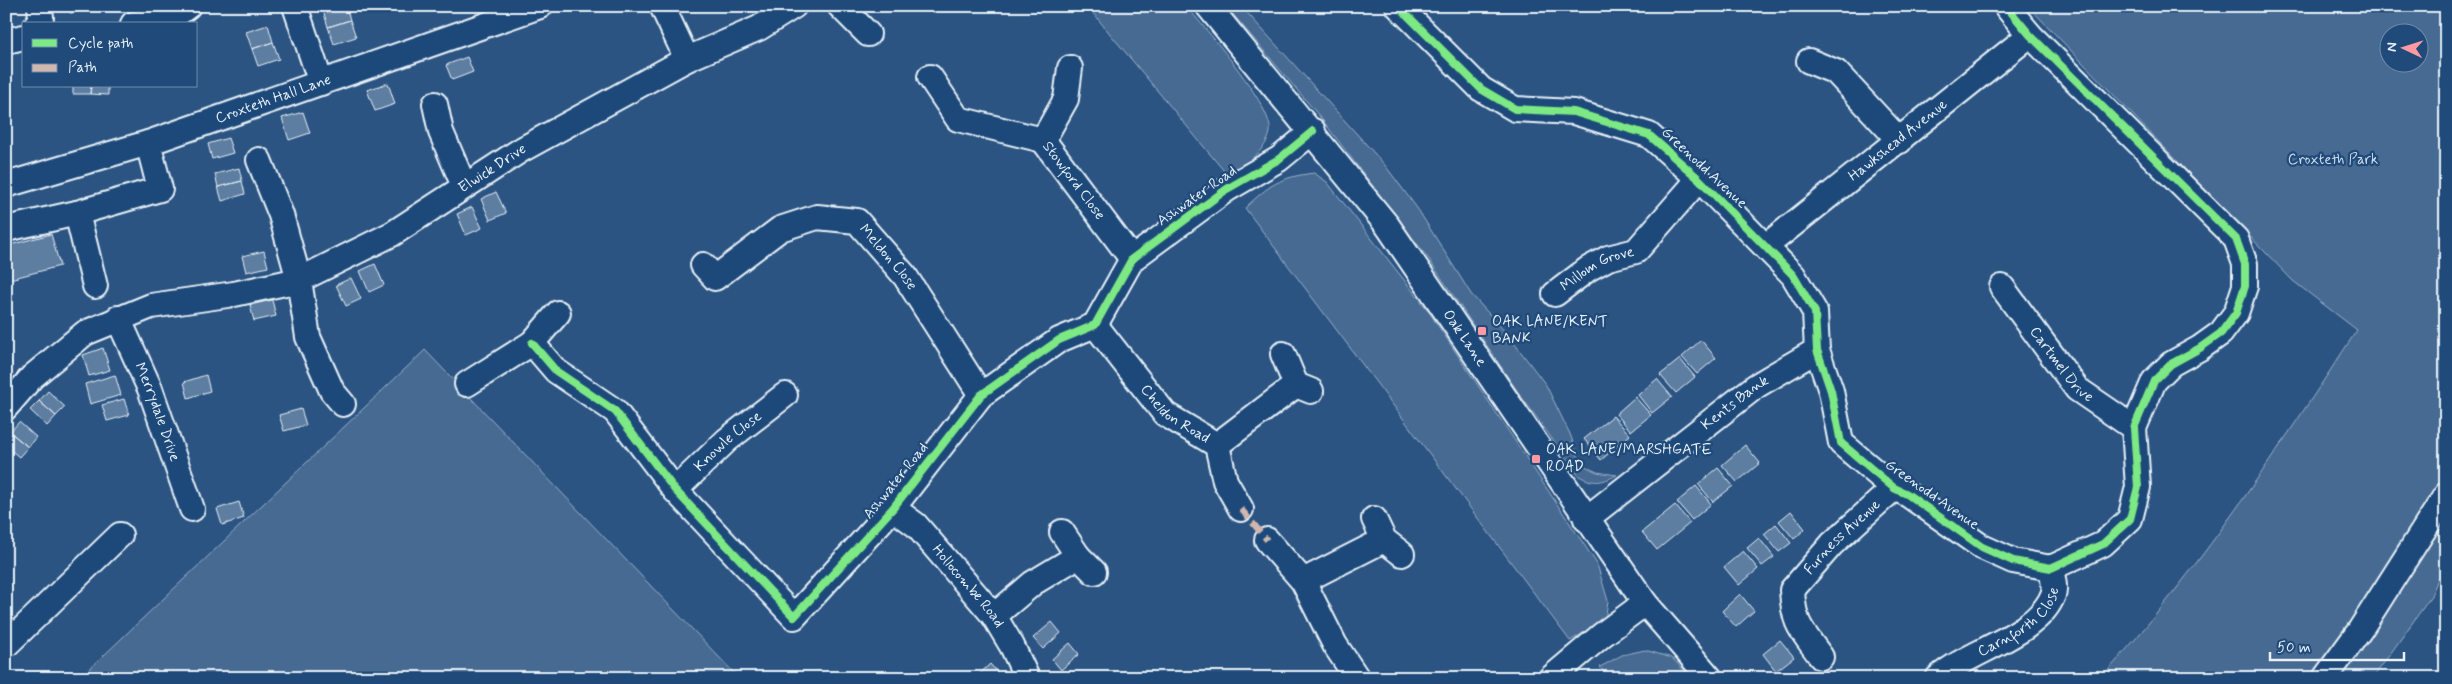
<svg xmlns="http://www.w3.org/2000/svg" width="2452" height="684" font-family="Mynerve,sans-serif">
<rect width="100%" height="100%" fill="#2b5482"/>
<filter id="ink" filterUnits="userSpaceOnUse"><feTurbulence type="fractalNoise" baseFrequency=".02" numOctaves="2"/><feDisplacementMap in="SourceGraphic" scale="10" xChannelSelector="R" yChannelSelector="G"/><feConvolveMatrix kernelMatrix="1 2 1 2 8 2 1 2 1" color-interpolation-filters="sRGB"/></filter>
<g filter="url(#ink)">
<!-- green -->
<path fill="#476b93" stroke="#98aec6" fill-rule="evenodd" d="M1087,6H1186C1205,28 1274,107 1270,132C1267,151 1243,165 1229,177Z
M1226,6H1241L1384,164L1417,208L1471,294L1508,335L1546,385L1570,434L1581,464L1597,472L1617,475C1601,483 1594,484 1579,476L1516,389L1428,258L1320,117Z
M2028,6H2446V560L2430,598L2373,678H2101C2199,571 2277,451 2357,330L2293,281ZM2390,32H2420V62H2390Z
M1314,173L1327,182L1427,309L1597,564L1608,601L1605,620L1570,641L1245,208C1269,185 1280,177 1314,173Z
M425,350L739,678H80Z
M1645,650L1672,658L1691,678H1608L1600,667L1622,655Z"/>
<!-- building -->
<path fill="#5d7da1" stroke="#e8f1f8" d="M69,6H92V9L70,13Z
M335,6H346L350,20L328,27L323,10Z
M350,20L356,37L334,44L328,27Z
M268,25L273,42L252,49L246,32Z
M273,42L279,59L258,66L252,49Z
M467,57L473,72L452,80L446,65Z
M388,83L395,104L375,111L367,90Z
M73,86H91L90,94H73Z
M91,86H108V95L90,94Z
M303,112L310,133L289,140L282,118Z
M228,138L233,153L212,159L208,144Z
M239,168L242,181L218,187L215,174Z
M242,181L245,194L222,201L218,187Z
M496,192L506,213L490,220L481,199Z
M472,207L482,228L466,235L457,214Z
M51,234L60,266L6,280V246Z
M264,251L268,267L246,272L242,256Z
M375,264L384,285L369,292L360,271Z
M351,278L361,299L346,306L336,285Z
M272,300L276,316L254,321L250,305Z
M1701,340L1716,358L1697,374L1682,357Z
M6,344L12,364L6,366Z
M103,348L110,370L89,376L83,355Z
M1680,359L1695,377L1676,393L1660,375Z
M115,375L121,395L90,404L85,384Z
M206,375L210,391L188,398L184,382Z
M1657,379L1672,397L1652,413L1638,395Z
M48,391L65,407L56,416L39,401Z
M1635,397L1651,415L1631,431L1616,414Z
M124,399L129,415L107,421L102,405Z
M39,401L56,416L47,426L30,410Z
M301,409L306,425L284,431L279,415Z
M1613,416L1630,435L1601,460L1584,439Z
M19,422L36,437L28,447L10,432Z
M10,432L28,447L19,457L6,446V437Z
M1745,445L1760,463L1737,482L1722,465Z
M1718,468L1733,486L1713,502L1698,484Z
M1696,486L1711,504L1692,520L1677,502Z
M239,502L244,518L222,525L217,509Z
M1675,505L1690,523L1657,550L1642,532Z
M1791,511L1805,529L1794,539L1779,521Z
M1776,524L1791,543L1779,552L1764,534Z
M1759,538L1774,557L1762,566L1747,548Z
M1743,551L1758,569L1739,585L1724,567Z
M1740,594L1754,611L1736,627L1722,611Z
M1052,622L1061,633L1043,649L1033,638Z
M1780,640L1794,657L1776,671L1763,654Z
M1070,643L1079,654L1061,670L1052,659Z
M990,664L1000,675L997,678H975Z
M1791,670L1798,678H1782Z"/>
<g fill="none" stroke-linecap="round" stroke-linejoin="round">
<defs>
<g id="minor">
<path d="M295,6L321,83"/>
<path d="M662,6L687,59"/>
<path d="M840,6L868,34"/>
<path id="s1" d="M1208,6L1387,225L1645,603L1710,678"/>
<path d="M1398,6L1481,89L1515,109L1574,112L1649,135L1699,179L1793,275L1815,312L1817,350L1831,391L1841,443L1894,488L1907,494L1982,547L2013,561L2051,568L2103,544L2130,519L2138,487L2134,428L2154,381L2171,364L2200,348L2221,333L2236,313L2245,286V264L2236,239L2030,35L2006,6"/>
<path d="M37,24L41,18L40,6"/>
<path d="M133,24L176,15L188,6"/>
<path d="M6,41L24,37"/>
<path d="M1809,61L1836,72L1900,141"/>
<path id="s2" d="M930,77L958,119L1043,140L1132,259"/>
<path d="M435,104L441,132L464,186"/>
<path d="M1043,140L1066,99L1070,68"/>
<path d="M259,160L281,215L299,280L308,337L332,391L343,404"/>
<path id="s3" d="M6,185L148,143L540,6"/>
<path d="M6,229L77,213"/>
<path id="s4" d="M1766,246L2030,35"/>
<path id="s5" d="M703,265L715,278L780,229L817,217L857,221L905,276L981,395"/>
<path d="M95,286L77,213L160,189L148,143"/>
<path id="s6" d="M2002,287L2077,389L2134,428"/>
<path id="s7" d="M1555,294L1588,269L1608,258L1636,251L1699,179"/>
<path id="s8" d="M118,318L150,389L192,509"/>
<path id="s9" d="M1095,325L1165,414L1217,445L1225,481L1241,509"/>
<path d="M532,343L556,371L615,411L675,490L794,617L893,508L981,395L1059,340L1095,325L1132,259L1227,189L1279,159L1313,131"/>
<path d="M1283,354L1296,385L1311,391"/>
<path d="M467,384L532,343L558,313"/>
<path id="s10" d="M6,407L32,377L85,333L151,306L234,294L299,280L392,234L521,150L687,59L759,28L794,6"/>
<path d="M1217,445L1296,385"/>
<path id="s11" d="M675,490L727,440L785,395"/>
<path id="s12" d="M893,508L916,525L994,616L1012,646L1027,678"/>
<path d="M1374,519L1384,540L1402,554"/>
<path id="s13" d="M1586,519L1756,386L1817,350"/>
<path d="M1062,532L1078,556L1094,572"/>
<path d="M1267,540L1303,581L1335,645L1357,678"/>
<path d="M1303,581L1384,540"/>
<path d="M994,616L1033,583L1078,556"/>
<path d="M6,645L120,535"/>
<path id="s14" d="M1821,657C1801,629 1794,626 1792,590L1832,544L1894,488"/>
<path d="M1551,678L1602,635L1645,603"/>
<path id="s15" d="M1938,678C1970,650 2037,636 2053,595C2056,588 2052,576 2051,568"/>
<path d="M2325,678L2360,630L2446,495"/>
</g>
</defs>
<!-- minor casing -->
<use href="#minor" stroke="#e8f1f8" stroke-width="28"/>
<!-- path -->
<path stroke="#e8f1f8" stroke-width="3" stroke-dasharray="1 4" stroke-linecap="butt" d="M7,20L12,6"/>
<!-- minor -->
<use href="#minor" stroke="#1f4a7a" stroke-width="24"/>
<!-- quiet -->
<path stroke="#d1b7ad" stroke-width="6" stroke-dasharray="12 6" stroke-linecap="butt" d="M1241,509L1267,540"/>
<defs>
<path id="cycleway" d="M1398,6L1481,89L1515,109L1574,112L1649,135L1699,179L1793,275L1815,312L1817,350L1831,391L1841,443L1894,488L1907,494L1982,547L2013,561L2051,568L2103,544L2130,519L2138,487L2134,428L2154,381L2171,364L2200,348L2221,333L2236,313L2245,286V264L2236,239L2030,35L2006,6
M532,343L556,371L615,411L675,490L794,617L893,508L981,395L1059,340L1095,325L1132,259L1227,189L1279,159L1313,131"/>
</defs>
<!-- cycleway casing -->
<use href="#cycleway" stroke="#1f4a7a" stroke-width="11"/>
<!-- cycleway -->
<use href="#cycleway" stroke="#7ce984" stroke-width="8"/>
</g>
</g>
<!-- markers -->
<g fill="#ff9aa2" stroke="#1f4a7a" stroke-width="2">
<rect x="1477" y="326" width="10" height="10" rx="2.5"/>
<rect x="1531" y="454" width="10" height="10" rx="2.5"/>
</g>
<g text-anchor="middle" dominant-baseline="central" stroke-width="4.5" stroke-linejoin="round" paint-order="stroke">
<!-- street labels -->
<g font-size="15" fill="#e8f1f8" stroke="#1f4a7a">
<text stroke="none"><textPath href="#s3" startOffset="281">Croxteth Hall Lane</textPath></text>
<text stroke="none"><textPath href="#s4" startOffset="169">Hawkshead Avenue</textPath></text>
<text transform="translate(1704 168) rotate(43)">Greenodd Avenue</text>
<text stroke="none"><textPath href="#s10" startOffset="554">Elwick Drive</textPath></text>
<text stroke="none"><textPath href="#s2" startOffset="189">Stowford Close</textPath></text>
<text transform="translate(1197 196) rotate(-35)">Ashwater Road</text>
<text stroke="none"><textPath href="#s5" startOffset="226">Meldon Close</textPath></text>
<text stroke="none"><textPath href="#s7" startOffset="50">Millom Grove</textPath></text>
<text stroke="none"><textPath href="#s1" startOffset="420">Oak Lane</textPath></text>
<text stroke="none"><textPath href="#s6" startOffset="98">Cartmel Drive</textPath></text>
<text stroke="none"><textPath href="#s13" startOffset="189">Kents Bank</textPath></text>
<text stroke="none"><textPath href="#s8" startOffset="102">Merrydale Drive</textPath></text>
<text stroke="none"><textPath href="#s9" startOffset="121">Cheldon Road</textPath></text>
<text stroke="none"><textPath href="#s11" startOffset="72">Knowle Close</textPath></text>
<text transform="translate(896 481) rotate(-51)">Ashwater Road</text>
<text transform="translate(1932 495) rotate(35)">Greenodd Avenue</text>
<text stroke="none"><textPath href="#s14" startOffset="148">Furness Avenue</textPath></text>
<text stroke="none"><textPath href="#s12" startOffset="109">Hollocombe Road</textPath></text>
<text stroke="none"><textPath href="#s15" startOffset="100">Carnforth Close</textPath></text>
</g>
<!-- park labels -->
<g font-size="15" fill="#d0dde9" stroke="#1f4a7a">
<text x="2333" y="160">Croxteth Park</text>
</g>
<!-- poi labels -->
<g font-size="15" fill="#e8f1f8" stroke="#1f4a7a" text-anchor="start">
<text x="1492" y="322">OAK LANE/KENT<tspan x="1492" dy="17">BANK</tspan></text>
<text x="1546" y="450">OAK LANE/MARSHGATE<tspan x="1546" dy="17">ROAD</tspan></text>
</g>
</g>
<!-- margin -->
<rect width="2452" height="684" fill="none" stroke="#1f4a7a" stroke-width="25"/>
<rect x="12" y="12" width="2427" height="659" fill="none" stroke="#e8f1f8" stroke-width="2" filter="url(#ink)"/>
<!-- legend -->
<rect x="22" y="22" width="175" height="65" fill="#1f4a7a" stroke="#6f8dac"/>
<rect x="32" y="39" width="25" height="8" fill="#7ce984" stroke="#6f8dac"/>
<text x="68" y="48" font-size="15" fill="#e8f1f8">Cycle path</text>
<rect x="32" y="64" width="25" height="8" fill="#d1b7ad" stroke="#6f8dac"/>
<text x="68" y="72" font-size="15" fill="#e8f1f8">Path</text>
<!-- north arrow -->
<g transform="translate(2404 48) rotate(274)"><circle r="24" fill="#1f4a7a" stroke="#6f8dac"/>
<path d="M0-4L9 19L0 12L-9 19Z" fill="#ff9aa2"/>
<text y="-8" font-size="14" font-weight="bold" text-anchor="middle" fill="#e8f1f8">N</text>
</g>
<!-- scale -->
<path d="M2270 652v8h134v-8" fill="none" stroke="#e8f1f8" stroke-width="2.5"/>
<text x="2277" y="652" font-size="15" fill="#e8f1f8" stroke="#1f4a7a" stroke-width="4" paint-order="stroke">50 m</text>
</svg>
